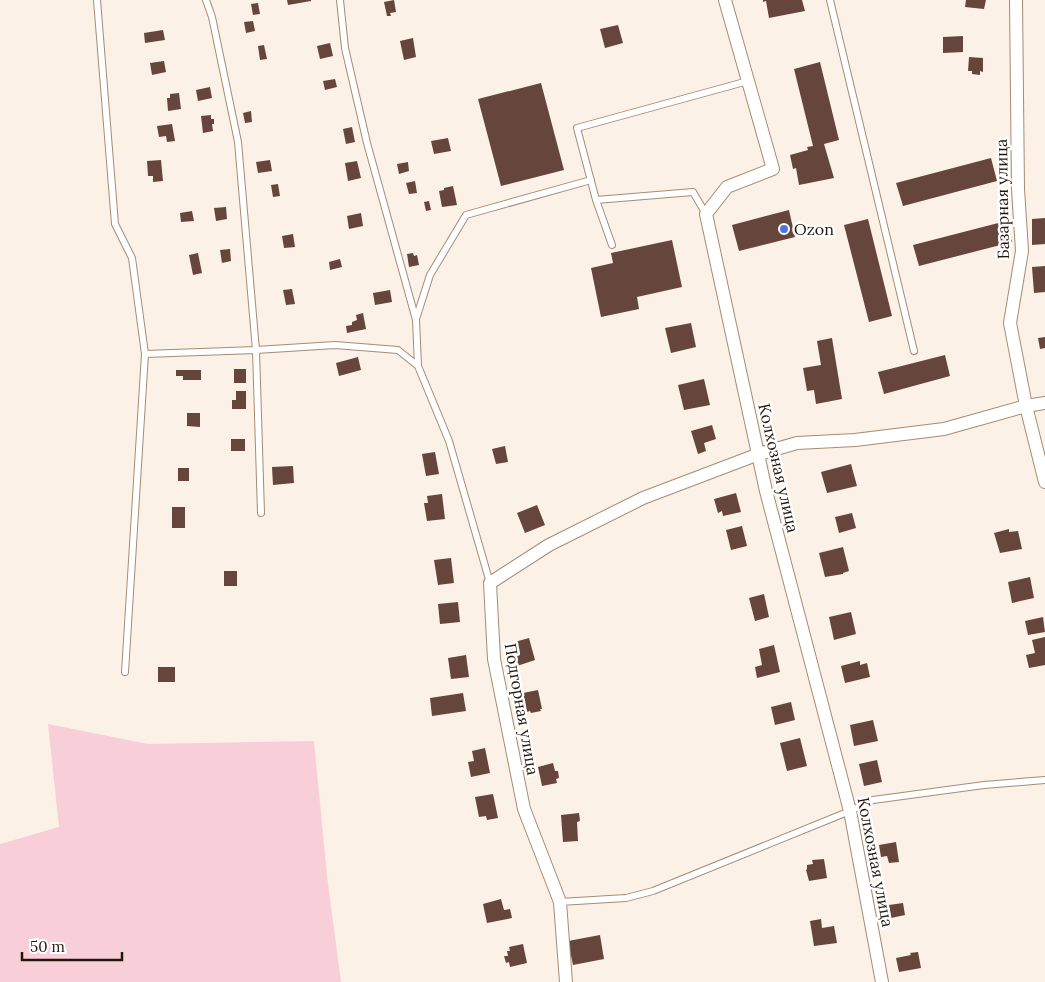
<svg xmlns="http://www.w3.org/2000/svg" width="1045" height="982" font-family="Lora,serif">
<rect width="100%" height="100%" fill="#fcf1e6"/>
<!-- green -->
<path fill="#f8cfd8" d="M48,724L148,744L314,741L327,876L341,982H0V844L59,827Z"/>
<!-- building -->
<path fill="#66453c" d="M287,0H311V1L288,5Z
M394,0L396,12L390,13L391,16H387L384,2Z
M763,0H802L805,11L769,18L766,1L763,2Z
M966,0H986L984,9L965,7Z
M258,3L260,14L253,15L251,4Z
M253,21L255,31L246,33L244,22Z
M618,25L623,43L605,48L600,29Z
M163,30L165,40L145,43L144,33Z
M963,36V52L943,53V37Z
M413,38L416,57L404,60L400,41Z
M330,43L333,56L320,59L317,46Z
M264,45L267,59L260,60L258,46Z
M969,57L983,58V72L980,71V75L972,74V71H968Z
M164,61L166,72L152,75L150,63Z
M820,62L839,140L824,144L834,178L799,185L796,168L793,169L790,155L808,150L807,147L813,146L794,69Z
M335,79L337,87L325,90L323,81Z
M541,83L564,170L501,186L478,99Z
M210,87L212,98L198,101L196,90Z
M179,93L181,109L168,111L167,98H170V94Z
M251,111L252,122L245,123L243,113Z
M211,115V119H214V124H212L213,131L203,133L201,116Z
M172,124L175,141L167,142L166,136L159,137L157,126Z
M352,127L355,142L346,144L343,129Z
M448,138L451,151L434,154L431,141Z
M991,158L997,181L903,206L896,183Z
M161,160L163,181L153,182V176H148L147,161Z
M270,160L272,171L258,173L256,162Z
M357,161L361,178L348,181L345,163Z
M408,162L409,171L399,174L397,164Z
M415,181L417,193L409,194L406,183Z
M278,184L280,196L273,197L271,185Z
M453,186L457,205L442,207L439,191L444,190V188Z
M429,201L431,210L426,211L424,202Z
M226,207L227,219L216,221L214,208Z
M789,210L795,237L739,251L732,225Z
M192,211L194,221L181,222L180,213Z
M361,213L363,226L349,229L347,216Z
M1045,218V244L1032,245V219Z
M868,219L892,316L869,322L844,225Z
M1006,221L1012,242L919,266L913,245Z
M293,234L295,247L284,248L282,236Z
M672,240L682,287L637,297L639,309L601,317L591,268L613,263L611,253Z
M230,249L231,261L222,263L220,250Z
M198,253L202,273L193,275L189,255Z
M413,253L414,256L417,255L419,265L409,267L407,254Z
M340,259L342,267L330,270L329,262Z
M1045,266V292L1034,293L1032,267Z
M292,289L295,304L286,305L283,290Z
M390,290L392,302L375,305L373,293Z
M363,313L366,329L347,333L346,326L352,325V322L357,320L356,315Z
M691,323L696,347L671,353L665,328Z
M1045,337V348L1040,349L1038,338Z
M832,338L842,399L816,404L814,390L807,391L803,368L821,365L817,341Z
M945,355L950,376L884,394L878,372Z
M358,357L361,370L339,376L336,363Z
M234,369H246V383H234Z
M176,370H201V380H183V376H176Z
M704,379L710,405L684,410L678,385Z
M236,391H246V409H232V400H236Z
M187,413H200V427L187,426Z
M712,425L716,439L704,443L706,451L698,454L691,431Z
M231,439H245V451H231Z
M505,446L508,462L496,464L492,449Z
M435,452L439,474L426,476L422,454Z
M851,464L857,486L827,493L821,472Z
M293,466L294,483L273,485L272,467Z
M178,468H189V481H178Z
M736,493L741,512L723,516L722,511L718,513L714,499Z
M442,494L445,519L427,521L424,503H428L427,496Z
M537,505L545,525L525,533L517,513Z
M172,507H185V528H172Z
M852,513L856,528L839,533L835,517Z
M742,526L747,546L731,550L726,530Z
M1009,529V532L1018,531L1022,549L1000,553L994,533Z
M843,547L849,571L843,573V574L825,577L819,553Z
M451,558L454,583L438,585L434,560Z
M224,571H237V586H224Z
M1030,577L1034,598L1012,603L1008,582Z
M764,594L769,617L755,621L749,598Z
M458,602L460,622L440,624L438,604Z
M851,612L856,634L834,640L829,617Z
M1043,617L1045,632L1028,635L1025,621Z
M1045,637V665L1029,668L1026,655L1035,653L1032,640Z
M529,638L535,660L517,666L510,648L512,647L511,643Z
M774,645L780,672L757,678L755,667L762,665L759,649Z
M466,655L469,677L451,679L448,658Z
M860,661V665L867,663L870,677L845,683L841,666Z
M158,667H175V682H158Z
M538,690L542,709H540L541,711L531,713L530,711L527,712L523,693Z
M463,693L466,711L432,716L430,698Z
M791,702L795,720L775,725L771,707Z
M873,720L878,741L854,746L850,725Z
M800,738L807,766L787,771L780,743Z
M485,748L490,773L471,777L468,762L474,761L472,751Z
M877,760L882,782L864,786L859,764Z
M553,763L555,771H558L559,778L556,779L557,783L542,786L538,767Z
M493,794L498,818L487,820L486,816L479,817L475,797Z
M579,813L580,821L577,822L578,841L563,842L561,815Z
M896,842L899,862L889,863L887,856L881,857L879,845Z
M824,859L827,878L809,881L806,870L807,869V865L813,864L812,860Z
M501,899L504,910L510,909L512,918L487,923L483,904Z
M903,903L905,915L891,918L889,905Z
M821,919L822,928L834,926L837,943L814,946L810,921Z
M600,935L604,959L573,965L568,941Z
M523,944L527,963L510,967L509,962L506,963L504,956H508L507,951H510L509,947Z
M918,952L921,968L899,972L896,958L911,955L910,953Z"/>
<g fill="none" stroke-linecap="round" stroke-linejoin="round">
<defs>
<path id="lane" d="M97,0L115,224L132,258L145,354L256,350L335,345L398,350L418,366L449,441L490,583
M206,0L212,17L238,142L256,350L261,513
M340,0L345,48L367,143L416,320L418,366
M830,0L914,351
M596,200L693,192L706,214
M612,245L596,200L577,128L748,81
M416,319L430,275L466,215L591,180
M125,672L145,354
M560,902L626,898L653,891L850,811L873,800L984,785L1045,780"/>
<path id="street" d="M725,0L773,169L727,187L706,214L766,491L850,811L882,982
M1016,0L1018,189L1022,251L1010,323L1026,406L1045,482
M566,982L560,902L524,809L494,659L490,583L549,545L643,498L759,454L797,443L855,440L944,429L1026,406L1045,403"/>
</defs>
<!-- lane casing -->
<use href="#lane" stroke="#a58c72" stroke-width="8"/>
<!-- street casing -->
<use href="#street" stroke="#a58c72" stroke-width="14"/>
<!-- lane -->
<use href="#lane" stroke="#fff" stroke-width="6"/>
<!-- street -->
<use href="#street" stroke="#fff" stroke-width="12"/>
</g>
<!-- markers -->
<circle fill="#4e73e7" stroke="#fff" stroke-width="2" cx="784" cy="229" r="5"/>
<g text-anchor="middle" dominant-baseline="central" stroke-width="5" stroke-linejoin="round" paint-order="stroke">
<!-- street labels -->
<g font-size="16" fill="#21170d" stroke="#fff">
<text transform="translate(1002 199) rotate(-91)">Базарная улица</text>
<text transform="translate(779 468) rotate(77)">Колхозная улица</text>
<text transform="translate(522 709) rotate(80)">Подгорная улица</text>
<text transform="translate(876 862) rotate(79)">Колхозная улица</text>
</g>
<!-- poi labels -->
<g font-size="16" fill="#21170d" stroke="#fff" text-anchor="start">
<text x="794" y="229">Ozon</text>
</g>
</g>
<!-- scale -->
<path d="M22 952v8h100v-8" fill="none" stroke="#21170d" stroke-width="2.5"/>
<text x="30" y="952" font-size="15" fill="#21170d" stroke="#ffffff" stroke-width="4" paint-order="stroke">50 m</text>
</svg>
